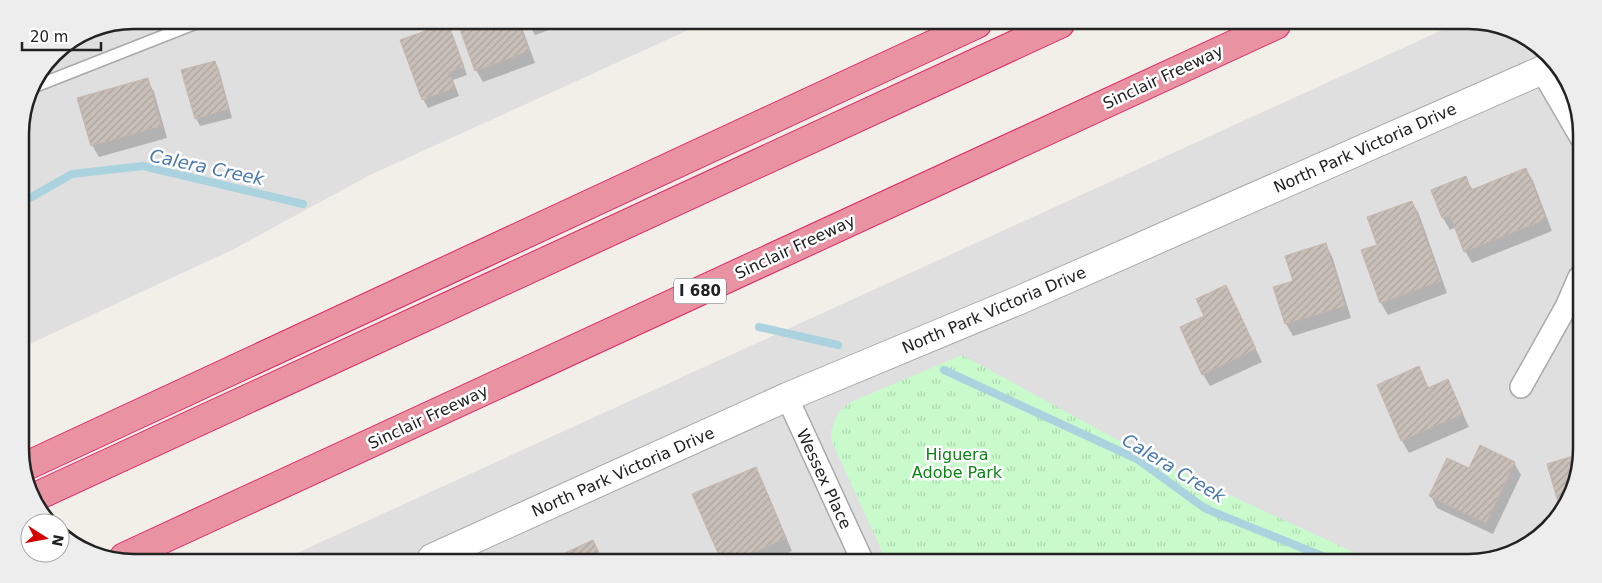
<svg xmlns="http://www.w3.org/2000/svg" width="1602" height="583" font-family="'DejaVu Sans',sans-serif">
<defs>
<pattern id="park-tufts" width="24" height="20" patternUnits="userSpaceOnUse" patternTransform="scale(1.25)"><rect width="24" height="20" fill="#c8facc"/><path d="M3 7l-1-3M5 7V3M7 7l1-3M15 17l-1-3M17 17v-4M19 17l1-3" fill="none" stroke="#acd6af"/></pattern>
<pattern id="building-hatch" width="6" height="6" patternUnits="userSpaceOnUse" patternTransform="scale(1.25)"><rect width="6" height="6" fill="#c7bfb8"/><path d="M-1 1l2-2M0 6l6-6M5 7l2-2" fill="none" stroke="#aba49e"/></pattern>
</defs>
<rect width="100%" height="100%" fill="#f2efe9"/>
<!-- residential -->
<path fill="#e0dfdf" d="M134,20L706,22L370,175L234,249L21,348L20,126L32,84L59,48L91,29Z
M1451,26H1504L1554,59L1581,119L1576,485L1538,539L1475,563L286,558Z"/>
<!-- industrial -->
<path fill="#ebdbe8" d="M105,26L70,54L41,71L59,48L91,29Z"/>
<!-- park -->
<path fill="url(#park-tufts)" d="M962,355L1160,463L1375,562L886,560L832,442L831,432L834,422L839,412L851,402Z"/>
<!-- shadow -->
<path fill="#0003" d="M459,21L520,22L535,63L483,82L476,70Z
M528,22H572L535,35Z
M606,22H618L608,26Z
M447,24L452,33L467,75L453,80L459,96L428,108L423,99Z
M215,62L219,70L232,118L200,126L196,118Z
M147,80L154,92L167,138L99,157L92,145Z
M1526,169L1533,181L1552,231L1472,263L1465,251L1456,227L1450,230L1443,218L1433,190L1465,178L1473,190Z
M1412,202L1419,214L1447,293L1388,315L1381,303L1362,251L1379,245Z
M1325,244L1332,256L1351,318L1293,336L1286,324Z
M1232,299L1262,362L1210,386L1203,374L1205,316Z
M1418,368L1429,388L1447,380L1469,427L1409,453L1402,441L1378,385Z
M1514,463L1521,475L1493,534L1437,508L1431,496L1470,470Z
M755,468L762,480L792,551L771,560H722Z"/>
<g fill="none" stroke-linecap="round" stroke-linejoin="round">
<!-- stream -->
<path stroke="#aad3df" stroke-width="8" d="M21,203L72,174L143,166L303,204
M759,327L838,345
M944,370L1137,459L1206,509L1337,562"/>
</g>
<!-- building -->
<path fill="url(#building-hatch)" stroke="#c4b6ab" d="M457,21L518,22L529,51L475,71Z
M527,22H545L529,28Z
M448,23L464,67L449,72L455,88L422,100L400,40Z
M215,61L229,109L195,119L181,70Z
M148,78L161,126L91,146L77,98Z
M1526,168L1546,219L1464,252L1450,215L1442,218L1431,190L1466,176L1471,190Z
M1412,201L1441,281L1380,303L1361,250L1377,245L1367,217Z
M1326,243L1345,306L1285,324L1273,287L1293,281L1285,256Z
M1226,285L1256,349L1202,375L1180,327L1204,316L1196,299Z
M1419,366L1428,388L1448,379L1463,414L1401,441L1377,385Z
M1480,445L1515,462L1486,523L1429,496L1447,458L1469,468Z
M1576,455V485L1560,509L1547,464Z
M756,467L786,538L737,560H721L692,494Z
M593,540L602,559H552Z"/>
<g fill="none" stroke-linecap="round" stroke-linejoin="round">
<defs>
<path id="service" d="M31,88L204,20"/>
<path id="minor" d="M1542,71L1581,138
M1521,387L1566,307L1579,277
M787,397L862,560"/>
<path id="tertiary" d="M432,558L787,397L1022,299L1556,64"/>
<path id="motorway" d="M22,468L977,24
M35,497L1060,24
M124,557L1276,25"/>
</defs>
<!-- service casing -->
<use href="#service" stroke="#a9a9a9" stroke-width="14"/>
<!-- minor casing -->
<use href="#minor" stroke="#a9a9a9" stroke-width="24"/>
<!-- tertiary casing -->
<use href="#tertiary" stroke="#a9a9a9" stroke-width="30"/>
<!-- motorway casing -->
<use href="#motorway" stroke="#dc2a67" stroke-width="30"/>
<!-- service -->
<use href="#service" stroke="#fff" stroke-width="11"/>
<!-- minor -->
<use href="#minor" stroke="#fff" stroke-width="21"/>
<!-- tertiary -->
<use href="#tertiary" stroke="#fff" stroke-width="28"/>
<!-- motorway -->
<use href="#motorway" stroke="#e892a2" stroke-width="28"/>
</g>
<g text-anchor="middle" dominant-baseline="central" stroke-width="5" stroke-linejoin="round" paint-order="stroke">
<!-- shield labels -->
<rect fill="#fff" stroke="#646464" stroke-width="1" x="674" y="278.5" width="52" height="25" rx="4"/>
<g font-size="15" font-weight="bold" fill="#222">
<text x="700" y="291">I 680</text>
</g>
<!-- street labels -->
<g font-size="16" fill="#222" stroke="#fff">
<text transform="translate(1163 77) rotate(-25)">Sinclair Freeway</text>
<text transform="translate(1365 148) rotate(-24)">North Park Victoria Drive</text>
<text transform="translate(795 247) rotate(-25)">Sinclair Freeway</text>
<text transform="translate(994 310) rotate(-23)">North Park Victoria Drive</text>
<text transform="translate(428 417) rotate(-25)">Sinclair Freeway</text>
<text transform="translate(623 472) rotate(-24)">North Park Victoria Drive</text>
<text transform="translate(824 479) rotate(65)">Wessex Place</text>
</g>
<!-- park labels -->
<g font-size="16" fill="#0c8416" stroke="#fff">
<text x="957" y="454">Higuera<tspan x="957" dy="18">Adobe Park</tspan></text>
</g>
<!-- water labels -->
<g font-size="18" font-style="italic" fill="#4a7aab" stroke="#fff">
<text transform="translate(207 167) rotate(12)">Calera Creek</text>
<text transform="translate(1174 468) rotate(31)">Calera Creek</text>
</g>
</g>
<!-- crop -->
<path d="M0 0H1602V583H0ZM134 29H1468A105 105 0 0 1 1573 134V449A105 105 0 0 1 1468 554H134A105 105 0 0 1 29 449V134A105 105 0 0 1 134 29Z" fill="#ededed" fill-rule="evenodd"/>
<path fill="none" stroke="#222" stroke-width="2.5" d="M134 29H1468A105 105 0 0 1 1573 134V449A105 105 0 0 1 1468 554H134A105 105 0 0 1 29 449V134A105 105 0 0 1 134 29Z"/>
<!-- north arrow -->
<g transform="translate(45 538) rotate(101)"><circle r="24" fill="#ffffff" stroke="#a7a7a7"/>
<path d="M0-4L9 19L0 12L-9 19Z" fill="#d40000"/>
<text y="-8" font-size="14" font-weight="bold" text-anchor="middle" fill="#222222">N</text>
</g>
<!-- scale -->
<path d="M22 42v8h79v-8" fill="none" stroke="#222222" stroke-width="2.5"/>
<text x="30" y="42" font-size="15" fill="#222222" stroke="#ffffff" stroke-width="4" paint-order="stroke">20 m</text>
</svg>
